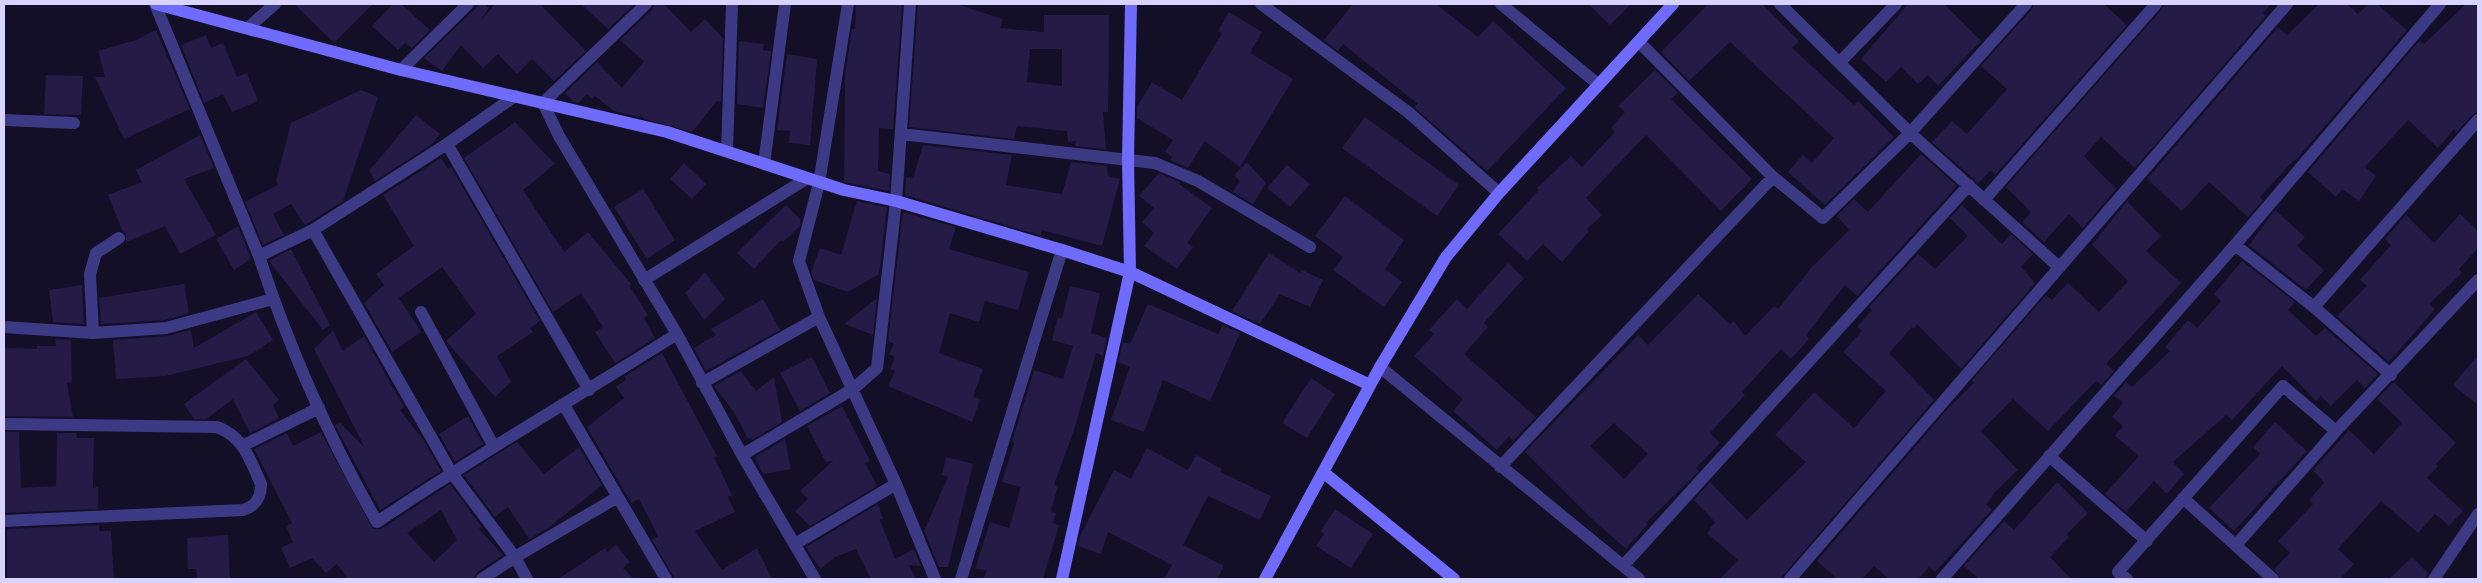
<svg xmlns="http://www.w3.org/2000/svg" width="2482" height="583" font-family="Rubik,sans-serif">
<rect width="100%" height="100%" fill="#130f26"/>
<!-- building -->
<path fill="#241b47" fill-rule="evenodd" d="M294,4H373L334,43Z
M393,4H401L430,30L412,48L405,43L398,50L372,26Z
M480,4H484L489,8L481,20L495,4H540L586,51L554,81L532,59L517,74L498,54L483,68L461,45L442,71L424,58Z
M581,4H635L608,29Z
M654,4H664L691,32L705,19L723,38L721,102L717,101L692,132L645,119L640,115L638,117L614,111L595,96L592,99L587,94L578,103L574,102L565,93L597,62L622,88L644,61L620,40L652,10Z
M856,4H902L893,129L879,128L878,171L890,174L889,191L844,182L845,76L852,29H855Z
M918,4H956L1003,19L1000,28L1044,32V15H1109L1108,112H1103L1106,149L1075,146L1076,141L1068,142L1067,131L1017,126L1014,139L909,127ZM1030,49H1062V86L1027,82Z
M1353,4H1436L1478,37L1493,21L1566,88L1487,171L1414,107L1418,104L1343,44L1338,51L1324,40Z
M1588,4H1631L1610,25Z
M1708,4H1762L1799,41L1792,48L1854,105L1858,101L1894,137L1825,205L1788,172L1803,155L1812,163L1834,138L1730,42L1689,81L1661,52Z
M1908,4H1944L1981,41L1938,86L1928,75L1918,84L1901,67L1886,82L1861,59Z
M2034,4H2104L2127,25L1995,175L1991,170L1978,183L1932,142L1952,121L1967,134L2007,89L1981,66L2032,9Z
M2164,4H2271L2263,13L2266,16L2135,168L2101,137L2084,156L2116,189L2083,228L2069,214L2044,242L2022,222L2031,212L2006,187L2162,9Z
M2319,4H2347L2358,14L2368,4H2377L2407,30L2295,161L2294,160L2269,187L2260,197L2263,200L2248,217L2209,182L2182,211L2147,179L2278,27L2287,35Z
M2466,4H2478V112L2472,115L2457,132L2454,129L2438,148L2408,120L2365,167L2376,176L2359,201L2342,189L2336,197L2308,172L2419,41L2424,44Z
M1229,12L1262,32L1250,53L1293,79L1240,167L1205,141L1188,168L1170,160L1172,157L1165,152L1173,140L1137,118V107L1152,82L1182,100L1222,33L1218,31Z
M156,30L190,109L124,139L95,77H105L98,51L136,40Z
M206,35L211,48L223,43L237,77L247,73L258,101L232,112L223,94L204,103L181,45Z
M739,41L764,44L763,50L771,51L763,108L737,104Z
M787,54L817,59L810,145L789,143L790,131L777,130Z
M1655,70L1678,93L1671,99L1752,179L1721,211L1646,135L1586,198L1602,215L1587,229L1589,231L1562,262L1543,244L1527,261L1498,234L1539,190L1537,188L1571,156L1582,167L1615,132L1611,128L1625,112L1618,106Z
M46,75L83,76L81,115L44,114Z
M361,90L378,97L343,201L305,225L291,204L273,214L284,235L263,245L245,202L278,185L276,181L291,123Z
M416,115L440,134L432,144L375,181L369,171Z
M1365,117L1459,185L1437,216L1342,148Z
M515,122L555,164L523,190L564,252L588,232L631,284L629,285L648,315L644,318L655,338L615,363L595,332L603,327L581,293L553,312L464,158Z
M200,135L214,168L184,179L216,235L180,254L165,226L126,242V234L122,230L108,195L142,182L136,170Z
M923,145L1012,155L1006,185L1062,194L1071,162L1107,166L1108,176L1120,179L1102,246L1042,230L1041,235H1039L905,195L906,177L913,178Z
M1921,154L1957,186L1857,296L1845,285L1806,335L1809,339L1791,359L1781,349L1742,392L1745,395L1710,433L1720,443L1696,468L1699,471L1646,523L1648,524L1626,549L1591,518L1525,452L1638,335L1648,345L1698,294L1730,324L1734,321L1745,336L1774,306L1778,309L1812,267L1849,230L1837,216L1854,199L1868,212ZM1614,423L1648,454L1624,479L1590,446Z
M441,158L448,169L451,167L540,321L530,328L533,332L497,356L511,382L495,397L446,341L476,314L442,267L399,298L421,332L392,352L364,303L384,285L376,274L414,246L383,195Z
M1247,162L1266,183L1253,204L1233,192L1240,181L1234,175Z
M684,163L706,184L692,199L670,179Z
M1287,165L1310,184L1290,207L1267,188Z
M1159,173L1180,182L1179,184L1212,208L1187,243L1193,247L1177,269L1144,246L1154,233L1142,222L1154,208L1139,196Z
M643,189L675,240L647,259L614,207Z
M1345,196L1404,240L1385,269L1402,282L1384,307L1333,270L1343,257L1315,236Z
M857,201L887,207L879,274L848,292L814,280L811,272L820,248L841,255Z
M2127,201L2161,236L2146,251L2181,283L2106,364L2114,371L2101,385L2096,381L2048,431L2013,399L1981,431L2018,470L1992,495L1993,496L1986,504L1992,510L1935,572L1929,567L1918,579H1889L1874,566L1862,579H1837L1817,561L1945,412L1974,383L1972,380L2046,295L2052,300L2068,283L2099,312L2128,281L2092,245Z
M786,205L800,219V226L783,242L781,240L754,269L737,253Z
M1962,205L2002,244L2011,234L2033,254L2021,267L2035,283L1961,369L1917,324L1914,329L1912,327L1889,353L1934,400L1780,579H1720L1738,560L1707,533L1715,522L1694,500L1710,482L1747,520L1806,462L1775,435L1814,392L1854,428L1886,391L1843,352L1862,331L1857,327L1872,310L1869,307L1918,254L1935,269L1968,236L1950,218Z
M2275,210L2305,237L2297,246L2324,270L2306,290L2249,245Z
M903,212L956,227L949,249L1029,272L1018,310L985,301L979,322L950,313L939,353L983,369L973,397L980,399L972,422L888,386L895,371L890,369L895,357L889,354L894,344L888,341Z
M2460,214L2478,231V248L2459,269L2462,273L2429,304L2435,309L2389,362L2337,316L2367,286L2360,280L2391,245L2385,239L2406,215L2434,243Z
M238,226L251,259L234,270L216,239Z
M291,249L330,325L323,330L269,261Z
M1269,253L1300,273L1302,270L1323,280L1310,307L1280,294L1260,324L1232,311Z
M2242,261L2295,302L2288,310L2316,336L2325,328L2378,374L2365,388L2357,380L2331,406L2321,396L2316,401L2282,366L2232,420L2226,415L2173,462L2184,474L2167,494L2154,481L2126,512L2105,494L2139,456L2115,436L2123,426L2112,417L2123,403L2114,396L2126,382L2132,387L2170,351L2165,347L2188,320L2197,328L2221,301L2214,294Z
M1508,263L1524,278L1484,323L1488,327L1464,354L1536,417L1513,441L1509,436L1497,450L1453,411L1463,399L1414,356L1434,334L1429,330L1457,299L1467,309Z
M705,272L725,299L704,320L685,293Z
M184,284L189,313L165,320L101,324L99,298Z
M82,285L84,324L53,322L49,290Z
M1070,286L1100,293L1091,333L1107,338L1103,356L1096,353L1074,430L1054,485L1058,486L1051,511L1056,513L1053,523L1059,525L1043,579H983L987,570L975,569L990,522L1009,528L1021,487L1002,482L1014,443L1012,442L1034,370L1063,379L1073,346L1052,340L1058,317L1062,319Z
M877,298L873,335L844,324Z
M763,299L780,330L706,371L694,348L716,335L711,329Z
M1148,304L1218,334L1223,325L1240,333L1210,401L1163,380L1144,432L1111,420L1130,367L1118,362L1123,342L1130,344Z
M256,312L273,340L248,356L165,376L116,379L113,340L167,336L191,330L194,348Z
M333,331L343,351L364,336L404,407L400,410L424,441L441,471L380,510L335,425L340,423L365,448L314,349Z
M55,339L71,340L72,382L67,383L73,417L5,416L4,348L37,349V346H56Z
M662,353L717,456L714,457L732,495L728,497L735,512L695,531L722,570L757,548L772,579H675L652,540L658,536L639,499L631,503L587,427L624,398L616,387L626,379L624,377Z
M2478,355V405L2453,385Z
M812,357L830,393L800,411L780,373Z
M246,359L279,400L273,405L279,418L250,433L233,399L206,419H194L184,404Z
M741,371L756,391L774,377L782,422L752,440V438L748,439L734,412L714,386Z
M1311,378L1335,394L1307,438L1282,423Z
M2394,382L2456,443L2436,464L2438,466L2427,478L2463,511L2449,526L2435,514L2418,533L2381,501L2338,549L2354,564L2340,579H2281L2274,569L2290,553L2278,541L2313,504L2309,500L2324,483L2313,470L2349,430L2374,454L2402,423L2377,399Z
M842,406L870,461L865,463L877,486L810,526L795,511L808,499L800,491L833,461L826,462L807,426Z
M468,416L483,444L455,462L439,434Z
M2275,422L2307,451L2234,531L2209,508L2260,454L2253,447Z
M4,432H19L21,488L56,486L57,433H76L77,438H94L93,488L98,487V509L4,513Z
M321,432L373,529H381L450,484L482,527L479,529L503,555L477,572L474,579H348L337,564L326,573L312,558L290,568L281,548L293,542L286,526L292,523L254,449L287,433L293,446ZM441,510L457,540L434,562L407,533Z
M785,439L791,469L763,474L755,457Z
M517,442L544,474L579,447L602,485L551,526L529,539L508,507L495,517L464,475Z
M1147,448L1188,470L1196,455L1222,469L1220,472L1271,496L1260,520L1208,496L1183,545L1224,566L1217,579H1164L1172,565L1108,532L1101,554L1078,546L1080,536L1114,470L1131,479Z
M946,457L973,464L948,567H939L924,531L948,477L942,475Z
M2057,482L2088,513L2066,535L2069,537L2050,557L2071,579H1979L1964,566L2004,521L2014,530Z
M878,504L883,519L880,520L895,559L914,549L921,566L909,565L916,579H871L856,549L835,557L820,569L806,547Z
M1335,509L1373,534L1351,568L1316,546L1324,534L1321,531Z
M99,525V531H111L114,579H7V529Z
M228,535L230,579H197L196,569H188L187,538Z
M616,545L630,562L623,568L634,579H558L605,548L607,552Z
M2412,557L2428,573L2426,579H2389Z"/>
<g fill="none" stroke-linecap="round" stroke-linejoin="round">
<!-- street -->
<path stroke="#3d3a85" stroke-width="12" d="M155,4L259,256C289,348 329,438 377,522C475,456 577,397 677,334
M646,4L543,103L559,136L677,334L742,455L815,579
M848,4L819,183L799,261L819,317L896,484L935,579
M1261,4L1408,112L1499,193
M1501,4L1599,85
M1780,4L1910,133L2059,267
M249,27L275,4
M1639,42L1773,177L1823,218L1910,133L2026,4
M1840,62L1896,4
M401,70L468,4
M4,120L74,123
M901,134L1155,163L1198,181L1310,247
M447,144L589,390
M727,150L732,4
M764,164L785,4
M1984,200L2156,4
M313,230L451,472L515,557L527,579
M2235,245L2314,307L2391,375
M259,256L313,230L447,144L515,96
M644,280L806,179
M2314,307L2478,120
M421,312L493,445
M4,327L93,333L166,328L273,299
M93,333L90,274L96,253L119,238
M1380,367L1639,579
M702,383L819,317
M564,405L666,579
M4,424L217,427C244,437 250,460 261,484C261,498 256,506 243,510L4,521
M244,445L319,408
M742,455L853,389L877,368L896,201L910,4
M2049,456L2147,541
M1500,467L1773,177
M2183,498L2273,579
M795,544L896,484
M2236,545L2336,431L2478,280
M1623,566L1969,185
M482,579L515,557L618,497
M961,579L1062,250
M1790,579L2287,4
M1942,579L2235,245L2440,4
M2127,579L2118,572L2283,386L2336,431
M2434,579L2478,514"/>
<!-- secondary -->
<path stroke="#6f6bff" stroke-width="12" d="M156,4L401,70L667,132L844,190L896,201L1062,250L1130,272L1370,385
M1323,472L1454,579
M1062,579L1130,272L1128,159L1131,4
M1265,579L1380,367L1446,257L1499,193L1673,4"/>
</g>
<!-- border -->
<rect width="2482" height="583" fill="none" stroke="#d9d4ff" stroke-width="10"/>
</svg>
